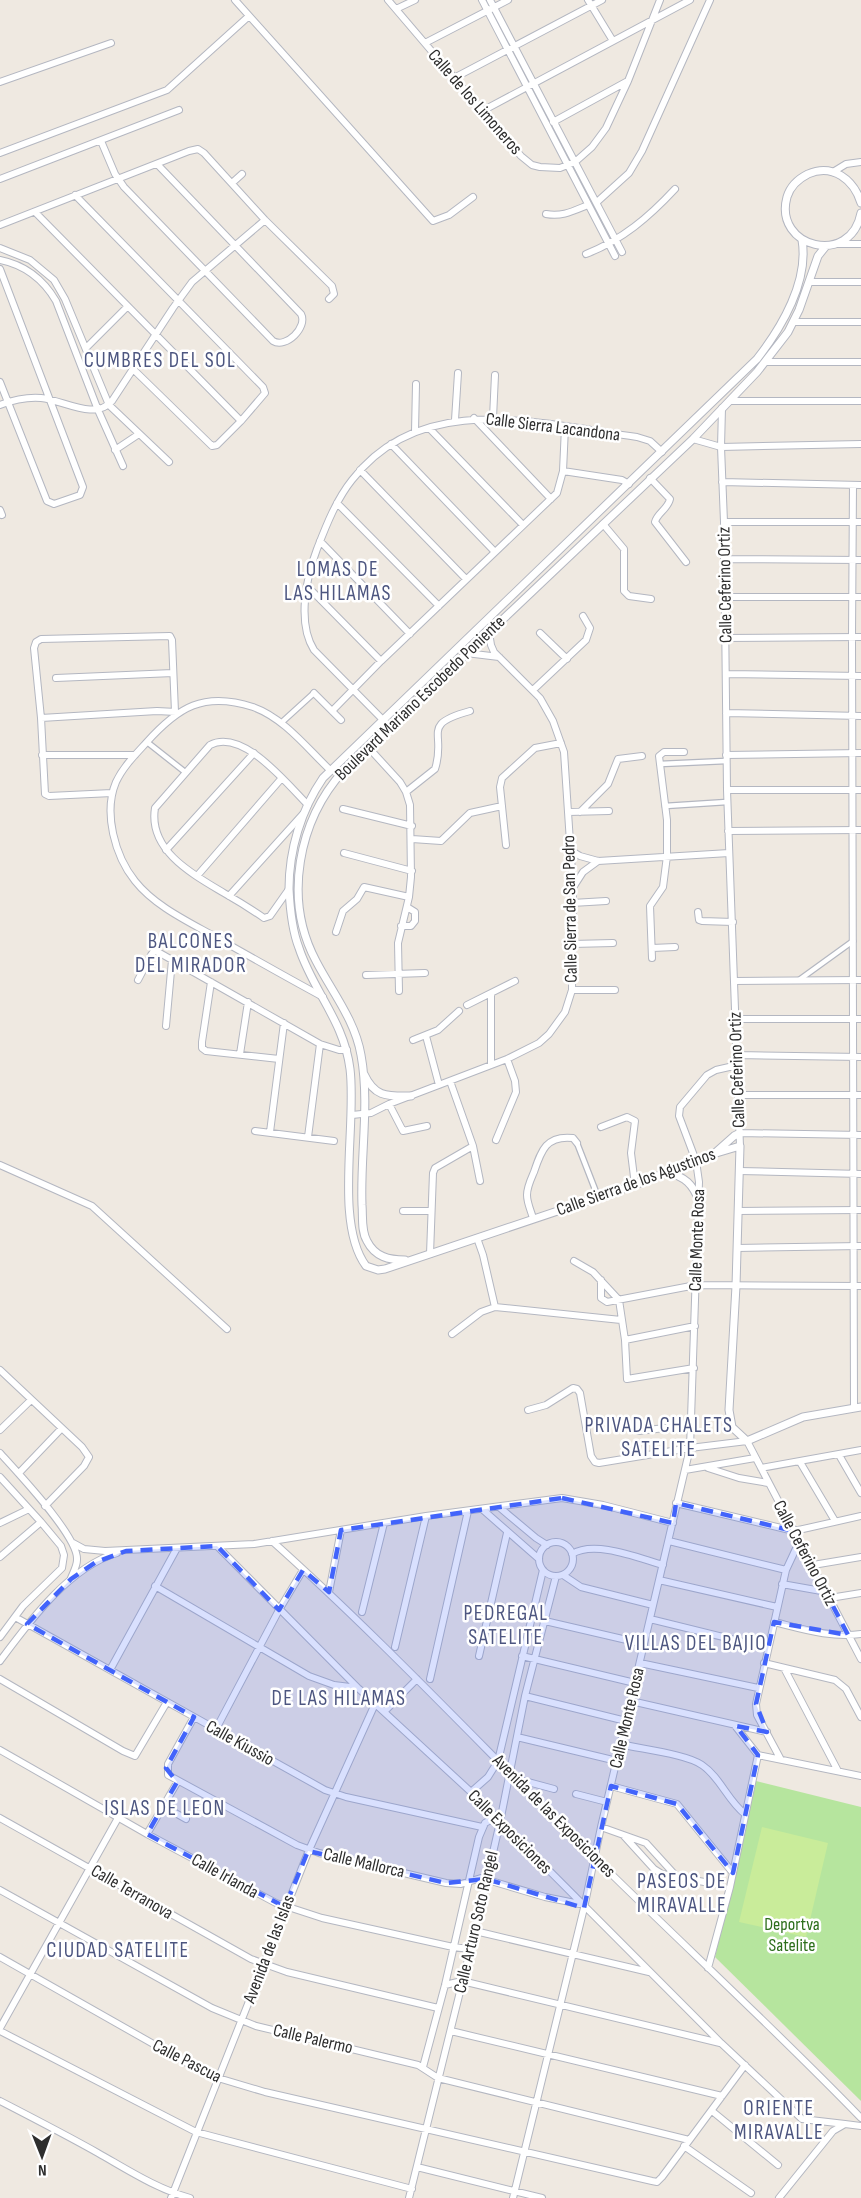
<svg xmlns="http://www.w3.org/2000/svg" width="861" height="2198" font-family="'Sofia Sans Condensed',sans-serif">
<rect width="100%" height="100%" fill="#efe9e1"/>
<!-- green -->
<path fill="#b6e59e" d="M756,1781L861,1807V2101L715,1957Z"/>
<!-- pitch -->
<path fill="#c9ec9a" d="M762,1827L828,1843L806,1937L739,1922Z"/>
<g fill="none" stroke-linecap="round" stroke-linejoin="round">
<defs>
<path id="pedestrian" d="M281,723L314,693
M147,742L185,772
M660,764L726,761
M665,806L727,802
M799,980L853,941
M577,1143L598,1197"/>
<path id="minor" d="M235,0L433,221L449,215L473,197
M388,0L521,156L532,165L540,167L560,168L575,162L592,147L606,128L628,81L660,0
M482,0L615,256
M490,0L622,252
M588,0L613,41
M396,9L415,0
M425,43L508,0
M454,78L602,0
M0,82L111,43
M484,110L690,0
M553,122L626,82
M101,141L115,174L124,187L273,341C286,349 308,327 301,314L157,164
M0,153L167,90L249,16
M833,172L846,164L861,162
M0,179L179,110
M232,183L242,174
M75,195L263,387L265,393L241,421L217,445L212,446L134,370
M597,202L629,173L642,151L710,0
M35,212L241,421
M546,214C562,217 573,211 588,205
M0,225L189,151L198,149L204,153L265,220L332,286L334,294L329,299
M836,244H861
M0,248L30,260L54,280L65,299L109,405L169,462
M586,254C622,240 649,217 675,189
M0,260C25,265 43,279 56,301L98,410L123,466
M0,269L83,487L80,495L54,504L47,501L0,382
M809,282H861
M794,322H861
M86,348L127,307
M767,362H861
M730,401H861
M0,405C13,400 28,397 41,398C63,400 95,421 112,401L173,308L192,282L265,220
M722,408L721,447L724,522L727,790L740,1146
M474,418L551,499
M493,418L495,375
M455,420L458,373
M429,428L523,525
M415,432L416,384
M693,439L721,447L861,444
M391,444L495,552
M115,450L139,434
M360,470L466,579
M563,471L622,480L629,484
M650,478L670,499C668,509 657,513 655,522L686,562
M722,482L861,485
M853,485L852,637L854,1408
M337,503L439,606
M0,510L2,515
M724,522H861
M603,524L624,549V591L629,596L651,599
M320,541L410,634
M724,559L861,560
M308,587L381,661
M724,597H861
M540,633L567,659
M725,638L861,637
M466,653L499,657
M726,674L861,676
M56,678L173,673
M533,690L586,640L590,628L583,616
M314,693L341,720
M332,711L381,661L557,493L563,471L565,427
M726,713L861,716
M41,718L157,711L176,712
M389,726L314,650C297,623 306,578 317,549C326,526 336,500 352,480C422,389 540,424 637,437L650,441L662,452
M368,747L400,782L406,792L410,805L411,877L409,897L398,943L399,991
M42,755H135
M726,755L861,753
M727,790H861
M406,792L435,769C447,733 419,725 470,711
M112,793L49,796L45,794L41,718L34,648L36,642L41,639L170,636L172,640L175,712
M343,809L412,826
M568,812L609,811
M580,812L608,784L618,759L642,756
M728,831L861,830
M412,839L441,841L470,813L502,806
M506,845L500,787L502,778L535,748L561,743
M166,850L254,753
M570,850L580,856L598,861L729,853
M344,853L412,871
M197,876L281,779
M574,886L583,872L598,861
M289,889L270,916L264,918C251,909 238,901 224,893C194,875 148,851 155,808L210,745C243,728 287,784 308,805
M229,896L303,814
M572,903L606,901
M698,912L699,920L702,921L733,922
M401,926H411L415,921V912L407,907
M336,932L343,911L357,899L364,887L409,897
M572,944L613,943
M652,948L675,947
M652,958L650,906L663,887L667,856V820L659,756L664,752H684
M366,975L425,973
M138,980L151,955L154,951L158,952L320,1044L339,1050H347
M734,981L861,980
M211,982L202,1042V1048L206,1051L279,1059
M572,990H615
M491,994V1065
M323,997C286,977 249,956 212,935C185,920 154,905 135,881C115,856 103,813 116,782C123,767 135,755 146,743C178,707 204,691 253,707C284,718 307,748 330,770
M467,1005L515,981
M735,1019H861
M166,1026L172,960
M426,1036L439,1085
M413,1040L438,1030L459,1011
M240,1054L248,1002
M738,1055L861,1057
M738,1095H861
M389,1104L403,1131L427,1126
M352,1115L371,1113L389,1104L507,1059L539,1043L549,1034L565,1012L572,990L573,887L564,752L553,721L540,698L494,652L491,645L489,632
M601,1127L627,1117L635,1121L631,1153L635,1185
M255,1131L334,1141
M270,1132L284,1023
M740,1133L861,1135
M308,1137L320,1044
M496,1140L516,1092L515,1081L507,1059
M473,1146L480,1181
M0,1165L92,1206L227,1329
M739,1171L861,1174
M403,1211H431
M738,1211L861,1210
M533,1218C531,1211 527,1203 527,1195C527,1187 531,1179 534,1172C541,1151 546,1135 573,1138L577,1143
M737,1248L861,1246
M430,1254L433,1173L435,1168L473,1146L450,1081
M574,1261L593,1272L619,1300L625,1340L627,1379L694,1368
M601,1280V1298L607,1302L696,1285L861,1286
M495,1307L621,1320
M452,1334L481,1312L495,1307L483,1255L477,1238
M625,1340L695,1326
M0,1370L82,1447L89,1457L84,1466L45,1506
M528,1410L546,1405L573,1388L577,1389L580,1393L591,1456L595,1462L599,1463L690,1448L747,1441L861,1659
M0,1430L31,1400
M639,1431L691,1425
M0,1453C17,1472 79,1537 77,1560C77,1566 73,1573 71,1578
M839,1455L861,1493
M800,1462L835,1521
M708,1468L739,1478L768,1483
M761,1468L861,1450
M685,1470L755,1458
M19,1473L61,1429
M0,1477L41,1522L61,1546L64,1555L62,1568L23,1606L0,1637
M676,1503L794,1531L861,1516
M499,1507L536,1538L547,1545
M482,1509L539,1559
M0,1523L29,1509
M272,1541C385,1642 487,1752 595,1858C683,1945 775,2029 861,2118
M669,1541L786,1570
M539 1559a17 17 0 1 1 34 0a17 17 0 1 1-34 0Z
M73,1543L84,1549L105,1551L254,1544L426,1516L562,1498L603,1505L673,1523
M217,1546L358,1688L471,1792L721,2043L802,2119L845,2124
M572,1554C595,1540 638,1558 663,1565
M0,1557L41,1522
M813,1565L861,1557
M563,1575L581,1587L653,1605
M659,1580L777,1607
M782,1584L827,1592
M155,1586L309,1676L334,1685L358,1688
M329,1592L341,1530
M830,1598L861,1593
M362,1612L384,1523
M15,1617L325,1790L346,1797L482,1827
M650,1619L768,1648
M545,1621L644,1644
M774,1622C803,1629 830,1638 861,1634
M395,1647L426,1516
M479,1656L507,1533
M522,1656L635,1683
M0,1661C29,1622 69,1567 117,1553
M640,1663L758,1688
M764,1663L835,1680L846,1689L861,1717
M784,1668L838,1771
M110,1670L177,1548
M0,1679L123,1751L135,1756L167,1702
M430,1679L468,1511
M525,1696L626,1721
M631,1701L767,1732
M384,1712L417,1679
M194,1717L168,1764V1775L297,1845L319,1853L446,1883L461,1884L481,1878L545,1897L580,1904
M736,1727L758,1755
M216,1729L279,1610L303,1570
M517,1737L617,1761
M620,1744C640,1749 687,1754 702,1765C720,1777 728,1801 745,1814
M0,1750L147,1834L276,1903L322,1918L453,1947L470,1949
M758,1755L861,1776
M780,1758L757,1715L756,1704L786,1570L800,1540
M517,1779L554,1789
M611,1786L677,1804L733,1873
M471,1792L488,1777L498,1761L543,1570
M576,1794L607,1802
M163,1806L186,1819
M0,1818L251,1959L287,1972L438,2008
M601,1827L646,1843L676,1876
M147,1834L178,1781
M624,1836L654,1869L662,1874L720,1885
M0,1890L212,2008L256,2026L418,2065L438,2078L689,2140
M475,1931L649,1972
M0,1957L208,2075L265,2092L652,2181L657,2182L662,2177L745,2065
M708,1968L730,1887L758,1755
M445,1985L462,1981L720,2043
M0,2028L118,1818
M0,2031L196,2132L412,2189
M451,2031L722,2096
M423,2067L445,1985L479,1837L485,1823L496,1817
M0,2101C33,2118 66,2135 98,2153C128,2170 157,2189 190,2198
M712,2111L778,2165
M684,2146L751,2193
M417,2167L542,2198
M171,2198L309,1850L375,1704
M409,2198L475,1931L500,1822L525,1696L556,1576
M513,2198L584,1908L601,1827L690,1448L699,1182L696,1161L679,1116L680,1107L707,1075L716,1070L738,1065
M779,2198L833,2131L845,2124L861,2126"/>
<path id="tertiary" d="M861,203C854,180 833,163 808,174C798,179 790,187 787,197C773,248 851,267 861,213
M802,240C809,281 782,327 757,359L323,778C301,810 289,850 289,889C290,909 292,930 299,948C313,991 344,1021 350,1069C357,1124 334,1223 366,1266L378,1270L385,1269L635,1185L713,1154L740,1146L736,1286L729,1410L732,1427L747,1441L803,1417L861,1407
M364,1074C375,1098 388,1096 411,1096
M716,1152L734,1136L740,1133
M667,1172C685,1177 693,1184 699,1201
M405,1260C389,1260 375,1257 367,1241C361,1231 363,1217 362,1205C360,1156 370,1104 361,1055C355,1020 332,992 316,961C283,899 298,821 344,770L693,439L757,372L788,332L799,310L818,256L826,246"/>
</defs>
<!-- pedestrian casing -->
<use href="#pedestrian" stroke="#b4b7c1" stroke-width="7"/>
<!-- minor casing -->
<use href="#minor" stroke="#b4b7c1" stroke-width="8"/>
<!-- tertiary casing -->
<use href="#tertiary" stroke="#b4b7c1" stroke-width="9"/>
<!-- pedestrian -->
<use href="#pedestrian" stroke="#fff" stroke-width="4.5"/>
<!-- minor -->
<use href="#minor" stroke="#fff" stroke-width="6"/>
<!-- tertiary -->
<use href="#tertiary" stroke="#fff" stroke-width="7"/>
</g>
<!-- marked area -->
<path fill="#4264fb" fill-opacity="0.2" stroke="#4264fb" stroke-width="4.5" stroke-dasharray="12 8" stroke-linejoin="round" d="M562,1498L673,1523L676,1503L794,1531L848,1635L774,1622L756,1704L767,1732L736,1726L758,1755L733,1873L677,1804L611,1786L584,1908L486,1879L446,1883L308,1851L285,1907L147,1834L177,1782L166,1768L194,1717L27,1624L71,1579L96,1562L126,1551L217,1546L279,1610L303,1570L329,1592L341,1530Z"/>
<g text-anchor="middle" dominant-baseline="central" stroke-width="5" stroke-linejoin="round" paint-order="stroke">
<!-- street labels -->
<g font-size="18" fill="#2e2e2e" stroke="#fff">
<text transform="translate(475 102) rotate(49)">Calle de los Limoneros</text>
<text transform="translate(553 427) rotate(7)">Calle Sierra Lacandona</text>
<text transform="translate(725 585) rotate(-91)">Calle Ceferino Ortiz</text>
<text transform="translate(420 698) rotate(-44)">Boulevard Mariano Escobedo Poniente</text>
<text transform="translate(570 909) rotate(-91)">Calle Sierra de San Pedro</text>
<text transform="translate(737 1070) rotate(-92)">Calle Ceferino Ortiz</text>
<text transform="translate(636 1182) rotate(-20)">Calle Sierra de los Agustinos</text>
<text transform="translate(697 1240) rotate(-88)">Calle Monte Rosa</text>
<text transform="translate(805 1553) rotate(62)">Calle Ceferino Ortiz</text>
<text transform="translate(627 1718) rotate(-77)">Calle Monte Rosa</text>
<text transform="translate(240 1743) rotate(29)">Calle Kiussio</text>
<text transform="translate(554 1816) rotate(45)">Avenida de las Exposiciones</text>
<text transform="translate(510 1832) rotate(45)">Calle Exposiciones</text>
<text transform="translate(364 1863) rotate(13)">Calle Mallorca</text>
<text transform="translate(225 1876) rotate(29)">Calle Irlanda</text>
<text transform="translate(132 1892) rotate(30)">Calle Terranova</text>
<text transform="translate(476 1922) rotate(-77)">Calle Arturo Soto Rangel</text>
<text transform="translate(269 1949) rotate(-69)">Avenida de las Islas</text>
<text transform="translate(313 2039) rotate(13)">Calle Palermo</text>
<text transform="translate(187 2061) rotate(27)">Calle Pascua</text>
</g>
<!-- park labels -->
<g font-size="18" fill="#2c6e1b" stroke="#fff">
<text x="792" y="1924">Deportva<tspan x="792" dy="21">Satelite</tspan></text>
</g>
<!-- quarter labels -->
<g font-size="21" letter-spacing="1.5" fill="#4d5680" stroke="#fff">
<text x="160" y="360">CUMBRES DEL SOL</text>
<text x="338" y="569">LOMAS DE<tspan x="338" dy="24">LAS HILAMAS</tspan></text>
<text x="191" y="941">BALCONES<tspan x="191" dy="24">DEL MIRADOR</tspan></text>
<text x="659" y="1425">PRIVADA CHALETS<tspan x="659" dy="24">SATELITE</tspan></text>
<text x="506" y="1613">PEDREGAL<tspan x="506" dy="24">SATELITE</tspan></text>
<text x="696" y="1643">VILLAS DEL BAJIO</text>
<text x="339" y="1698">DE LAS HILAMAS</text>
<text x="165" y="1808">ISLAS DE LEON</text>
<text x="682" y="1881">PASEOS DE<tspan x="682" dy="24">MIRAVALLE</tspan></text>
<text x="118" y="1950">CIUDAD SATELITE</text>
<text x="779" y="2108">ORIENTE<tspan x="779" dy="24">MIRAVALLE</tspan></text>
</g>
</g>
<!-- north arrow -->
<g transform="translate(42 2156) rotate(179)" stroke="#ffffff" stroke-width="4.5" paint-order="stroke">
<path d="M0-4.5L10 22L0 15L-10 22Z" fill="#2e2e2e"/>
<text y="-9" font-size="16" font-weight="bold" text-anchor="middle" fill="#2e2e2e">N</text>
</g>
</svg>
